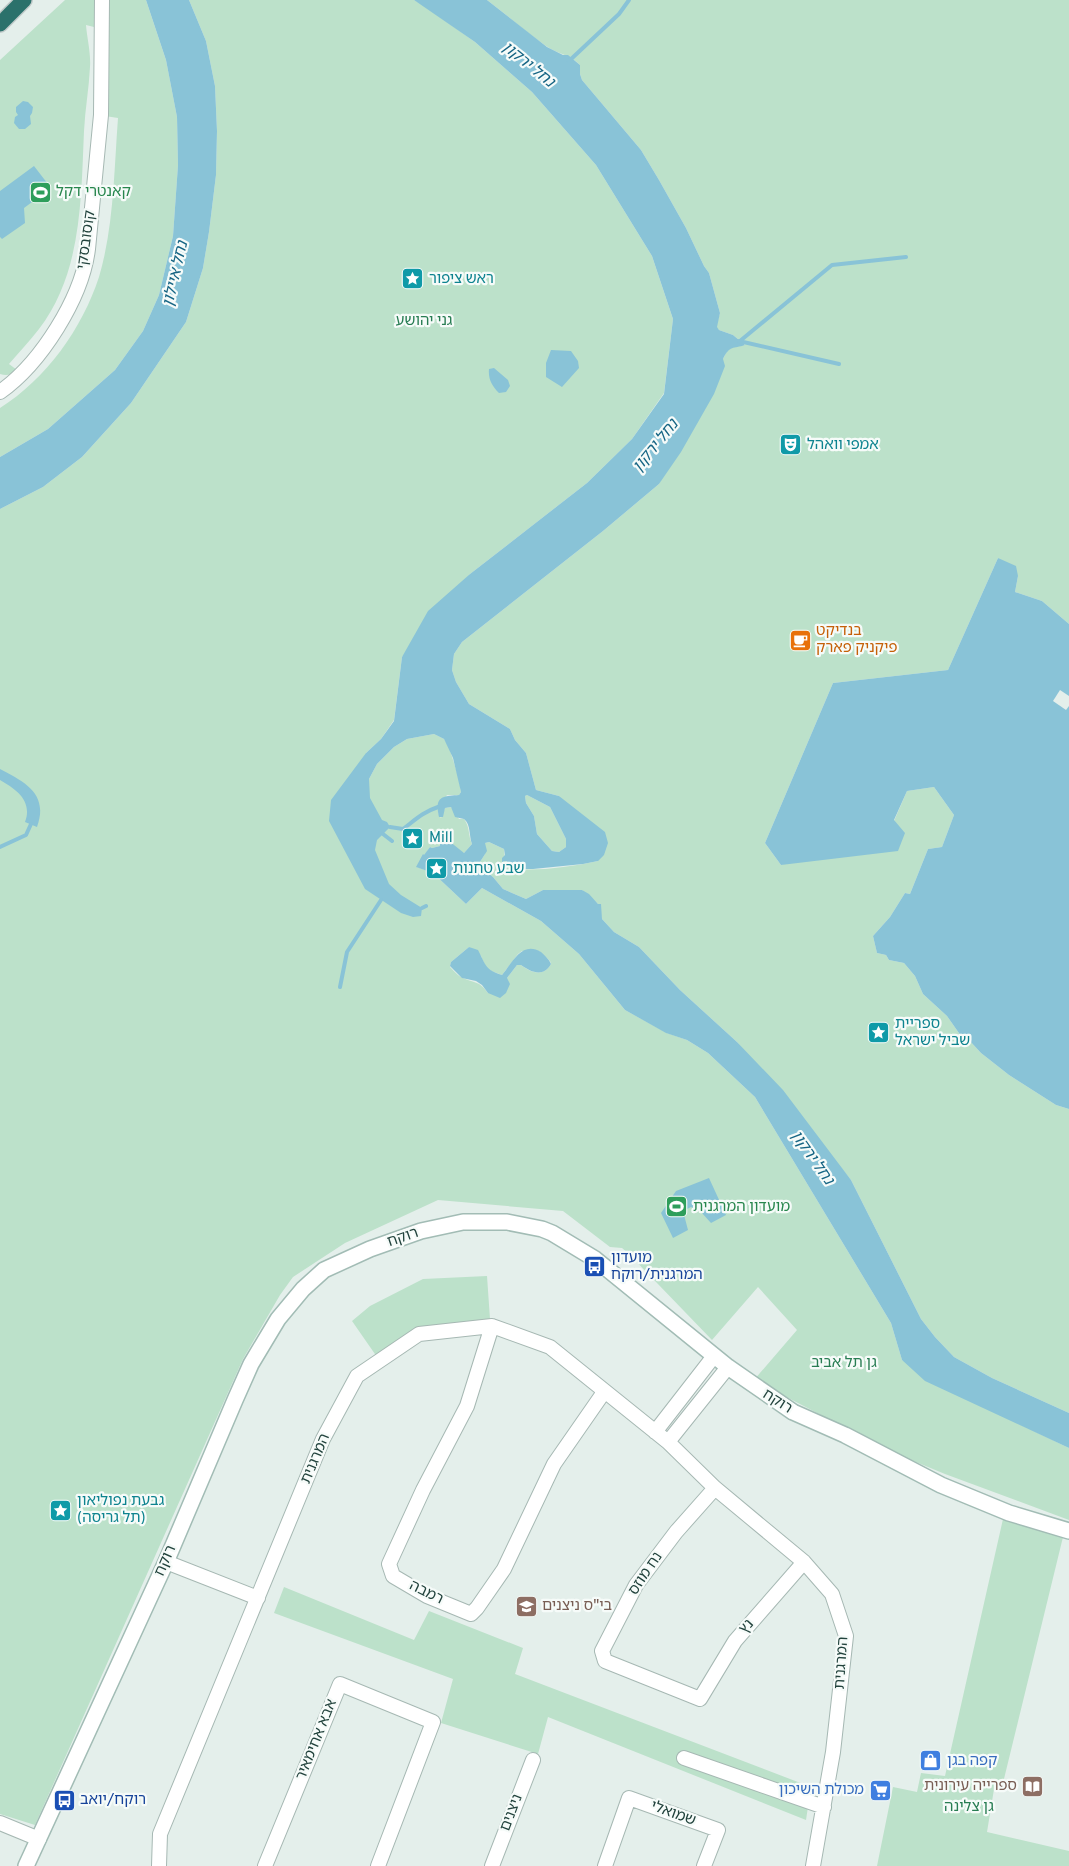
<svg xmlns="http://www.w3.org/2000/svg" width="1069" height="1866" font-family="Overpass,'Noto Sans Hebrew',sans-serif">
<rect width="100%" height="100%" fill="#e4efeb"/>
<!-- green -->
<path fill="#bce1ca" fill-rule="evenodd" d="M65,0H95L98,28L86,25C87,38 91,53 90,67C89,88 85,110 84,131C81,199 82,273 39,329C30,341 19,352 9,364L17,370C11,375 7,376 0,374V60Z
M107,0H146L166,60L177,117L178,165L173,236L159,295L143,331L115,370L48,429L0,457V408C46,379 82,329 99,277C114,226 114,170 118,118L105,116L109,39Z
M189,0H414L423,5L475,42L532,92L596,165L652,256L673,319L664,393L632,439L587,483L470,574L402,657L394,720L381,739L366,753L369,779L377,764L394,747L407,739L434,734L444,739L449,747L459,779L461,792L459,795H447C442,802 434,810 441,818L445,808L451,807L459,819H464C470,827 468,835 472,844L464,853L440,846L432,848L430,847L417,867L433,873L466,904L482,888L541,921L579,954L625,1010L667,1033L687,1040L708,1053L755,1097L891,1323L902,1360L998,1414L1069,1448V1520L945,1474L848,1434L821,1415L754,1380L797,1330L758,1287L712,1340L629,1254L622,1248L610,1247L563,1211L438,1200L345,1243L293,1277L280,1295L243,1359L35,1825L0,1814V509L43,487L82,457L131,403L186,322L203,268L209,232L216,175L217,131L215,86L206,41ZM469,947L481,956L486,968L491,971L502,975L518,954L522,951H539L550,961L551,964C543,978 530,972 521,965H517L507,978L488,993C478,980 476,984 463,978C458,976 454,971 450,967L451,962Z
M487,0H1069V624L1042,601L1015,592L1018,576L998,558L948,670L833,683L765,843L781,865L894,821L907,791L934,787L954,815L942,847L928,849L910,894L905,893L890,917L873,936L877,953L886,955L889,960L904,963L915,976L923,994L947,1016L961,1036L969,1040L981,1053L1009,1075L1056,1105L1069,1109V1413L992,1378L954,1357L935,1337L921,1319L851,1180L737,1042L680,990L639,947L614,932L602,919L598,904L582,890H543L526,899L503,889L493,877L478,865L485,854V843L489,842L504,849L505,861L514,869C541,871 570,867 598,861L559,796L536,790L526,753L515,740L510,729L469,704L456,682L452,670L454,654L462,642L603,531L659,484L727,351L732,347L745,345L733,335L719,330L716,327L720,313L709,273L704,266L686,228L659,180L641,150L582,80L580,74V65C571,55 558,54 546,46C526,32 507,15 487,0Z
M527,795L550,807L566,839V847L559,852L552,851L537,834L534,816L526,803L525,796Z
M487,1276L490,1319L416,1327L377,1357L352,1321L370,1306L423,1279Z
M1003,1519L1063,1537L1003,1783H995L987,1832L1069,1851V1866H877L893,1787L917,1792L921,1773L945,1776Z
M284,1587L414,1640L429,1611L523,1648L515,1674L811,1787L806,1820L548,1717L538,1754L441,1723L453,1679L274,1613Z"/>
<!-- water -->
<path fill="#89c3d7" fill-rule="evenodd" d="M146,0H189L206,41L215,86L217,131L216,175L209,232L203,268L186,322L131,403L82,457L43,487L0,509V457L48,429L115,370L143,331L159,295L173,236L178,165L177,117L166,60Z
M414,0H487L547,47L563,55H568L580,65V74L582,80L641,150L659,180L686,228L704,266L709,273L720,313L717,327L719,330L733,335L745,345C733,349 730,345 723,359L725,366L714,394L681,452L659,484L603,531L462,642L454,654L452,670L456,682L469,704L510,729L515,740L526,753L536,790L559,796L605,832L608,843L604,855L598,861L583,864L533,869H514L506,861L502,862V858L505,855L504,849L489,842L485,843L487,851L478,865L493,877L503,889L526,899L543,890H582L589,894L598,904H601L602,919L614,932L639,947L680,990L737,1042L783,1090L851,1180L921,1319L935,1337L954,1357L992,1378L1069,1413V1448L925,1381L902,1360L891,1323L755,1097L708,1053L687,1040L666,1033L625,1010L579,954L541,921L482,888L466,904L433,873L416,867L423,854L424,855L430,847L432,848L440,846V843L444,837L464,853L472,844C469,837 471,824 464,819C461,818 458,818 455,817L451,807L445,808L443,817H439C434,796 443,796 459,795L461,792L453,758L444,739L434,734L407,739L394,747L377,764L369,779L370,798L382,820L387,822L390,827L377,840L375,850L389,884L401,895L422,908L421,916L413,917L401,913L365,889L329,821L331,800L366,753L381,739L394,721L402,657L428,611L470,574L587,483L632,439L664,394L673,319L652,256L596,165L532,92L475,42ZM527,795L550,807L566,839V847L559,852L552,851L537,834L534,816L526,803L525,796Z
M23,101L28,102L33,107L32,113L30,116L31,124L25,129H19L14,123L15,117L18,115L16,112V107Z
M34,166L51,188L24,208L25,223L2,239L0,237V191Z
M551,350L571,351L578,361L579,368L562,387L546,377V363Z
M494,368L508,380L510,386L506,392L499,393C492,386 488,379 489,369Z
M998,558L1016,566L1018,576L1015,592L1042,601L1069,624V1109L1056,1105L1009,1075L981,1053L969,1040L961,1036L947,1016L923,994L915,976L904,963L889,960L886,955L877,953L873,936L890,917L905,893L910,894L928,849L942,847L954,815L934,787L907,791L894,820L905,833L898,851L781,865L765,843L833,683L948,670Z
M0,769C25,782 49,794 37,827L25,822C33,801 16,789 0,780Z
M469,947L478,950C486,965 485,970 502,975C512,963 522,940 541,952C545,956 549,959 551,964C543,978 531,972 521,965H517L507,978L510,984L506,993L500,998L488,993L482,985L476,981L462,978L450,966L451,962Z
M709,1178L726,1215L711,1223L701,1212L691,1207L683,1211L688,1230L673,1238L661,1213L676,1191Z"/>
<!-- pier -->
<path fill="#e4efeb" d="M1060,690L1069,696V706L1066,710L1053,701Z"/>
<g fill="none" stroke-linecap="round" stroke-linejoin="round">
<!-- stream -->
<path stroke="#89c3d7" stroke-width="4" d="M569,61L619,14L629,0
M739,341L839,364
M740,341L832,265L906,257
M390,827L403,829C415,820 423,812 438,807
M383,834L392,841
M0,847L26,835L31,824
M422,908L426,906
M340,987L347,952L381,900"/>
<defs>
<path id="street" d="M0,392C41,363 82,298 88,249L101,115L102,0
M492,1326L467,1406L423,1490L389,1564L393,1576L427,1596L471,1614L477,1608L504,1569L554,1464L604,1392
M655,1432L714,1356
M668,1442L728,1367
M715,1488L676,1532L636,1585L602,1651L605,1661L700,1699L735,1641L804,1562
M166,1562L258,1598
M684,1758L824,1807
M0,1823L39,1839
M159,1866L160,1834L323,1439L357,1376L419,1334L492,1326L550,1347L668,1442L715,1488L804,1562L832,1594L846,1636L833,1752L813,1866
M265,1866L340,1684L433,1722L378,1866
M492,1866L533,1760
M605,1866L629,1798L718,1830L704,1866"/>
<path id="secondary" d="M26,1866L166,1562L235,1400L251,1364L278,1319L303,1289L324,1270L370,1249L421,1231L463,1222H507L542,1229L552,1233L595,1259L728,1367L793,1412L845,1435L941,1485L1009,1513L1069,1531"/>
<path id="highway" d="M0,24L24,0"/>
</defs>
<!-- street casing -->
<use href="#street" stroke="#a6b8b3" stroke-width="16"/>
<!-- secondary casing -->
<use href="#secondary" stroke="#a2bcb5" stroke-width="18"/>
<!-- highway casing -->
<use href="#highway" stroke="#c1cac9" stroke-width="18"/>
<!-- street -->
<use href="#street" stroke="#fff" stroke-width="14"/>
<!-- secondary -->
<use href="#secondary" stroke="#fff" stroke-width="15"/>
<!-- highway -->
<use href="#highway" stroke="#2b716b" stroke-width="15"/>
</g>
<!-- icons -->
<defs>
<symbol id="stadium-square" viewBox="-11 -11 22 22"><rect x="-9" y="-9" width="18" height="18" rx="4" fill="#2e9e5b" stroke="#f6fbf9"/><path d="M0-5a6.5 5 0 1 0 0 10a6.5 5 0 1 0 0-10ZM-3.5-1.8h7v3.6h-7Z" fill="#fff"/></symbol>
<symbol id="sight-square" viewBox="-11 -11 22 22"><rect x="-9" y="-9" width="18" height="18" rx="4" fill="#0f9aa8" stroke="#f6fbf9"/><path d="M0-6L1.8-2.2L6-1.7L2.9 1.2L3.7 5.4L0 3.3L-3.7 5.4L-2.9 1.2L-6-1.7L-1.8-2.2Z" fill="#fff"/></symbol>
<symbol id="theatre-square" viewBox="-11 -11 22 22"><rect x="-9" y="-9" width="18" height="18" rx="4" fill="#0f9aa8" stroke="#f6fbf9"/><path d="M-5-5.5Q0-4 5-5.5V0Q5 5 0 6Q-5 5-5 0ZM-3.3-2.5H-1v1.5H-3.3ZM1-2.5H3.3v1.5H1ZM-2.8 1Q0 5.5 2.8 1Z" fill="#fff"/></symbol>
<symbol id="cafe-square" viewBox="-11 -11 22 22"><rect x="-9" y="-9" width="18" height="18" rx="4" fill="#e8710a" stroke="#f6fbf9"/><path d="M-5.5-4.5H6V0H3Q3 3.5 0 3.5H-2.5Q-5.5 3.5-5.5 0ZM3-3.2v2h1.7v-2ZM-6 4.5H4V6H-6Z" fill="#fff"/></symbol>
<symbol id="bus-square" viewBox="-11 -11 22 22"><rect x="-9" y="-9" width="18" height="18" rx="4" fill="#1a4fb4" stroke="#f6fbf9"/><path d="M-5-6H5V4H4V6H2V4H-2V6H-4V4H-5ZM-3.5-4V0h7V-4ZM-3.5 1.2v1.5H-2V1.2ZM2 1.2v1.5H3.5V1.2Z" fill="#fff"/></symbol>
<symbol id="school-square" viewBox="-11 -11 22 22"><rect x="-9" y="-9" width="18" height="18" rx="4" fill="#8d6e63" stroke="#f6fbf9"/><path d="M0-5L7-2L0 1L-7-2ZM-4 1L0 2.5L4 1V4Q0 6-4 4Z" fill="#fff"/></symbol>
<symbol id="shop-square" viewBox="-11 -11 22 22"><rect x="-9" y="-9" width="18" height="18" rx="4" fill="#3f7fe0" stroke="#f6fbf9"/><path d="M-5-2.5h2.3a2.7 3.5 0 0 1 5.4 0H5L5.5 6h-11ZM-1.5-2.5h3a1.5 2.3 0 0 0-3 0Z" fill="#fff"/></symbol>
<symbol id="library-square" viewBox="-11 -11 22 22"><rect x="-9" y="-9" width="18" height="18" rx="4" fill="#8d6e63" stroke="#f6fbf9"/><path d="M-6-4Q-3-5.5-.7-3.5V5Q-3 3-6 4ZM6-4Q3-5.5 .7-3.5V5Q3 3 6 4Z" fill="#fff"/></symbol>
<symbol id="supermarket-square" viewBox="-11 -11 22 22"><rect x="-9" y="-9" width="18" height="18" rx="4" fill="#3f7fe0" stroke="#f6fbf9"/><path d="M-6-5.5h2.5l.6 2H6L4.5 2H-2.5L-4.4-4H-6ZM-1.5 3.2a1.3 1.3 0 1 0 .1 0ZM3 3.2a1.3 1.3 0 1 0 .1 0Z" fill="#fff"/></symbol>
</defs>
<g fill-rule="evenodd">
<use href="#stadium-square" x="28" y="180" width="25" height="25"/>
<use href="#sight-square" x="400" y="266" width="25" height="25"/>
<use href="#theatre-square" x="778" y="432" width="25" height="25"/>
<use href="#cafe-square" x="788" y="628" width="25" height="25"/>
<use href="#sight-square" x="400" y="826" width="25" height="25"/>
<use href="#sight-square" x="424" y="856" width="25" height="25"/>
<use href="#sight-square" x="866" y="1020" width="25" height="25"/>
<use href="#stadium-square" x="664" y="1194" width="25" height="25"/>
<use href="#bus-square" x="582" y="1254" width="25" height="25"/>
<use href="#sight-square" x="48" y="1498" width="25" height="25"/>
<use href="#school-square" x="514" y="1594" width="25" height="25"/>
<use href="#shop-square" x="918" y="1748" width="25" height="25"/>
<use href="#library-square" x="1020" y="1774" width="25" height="25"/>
<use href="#supermarket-square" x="868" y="1778" width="25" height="25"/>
<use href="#bus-square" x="52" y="1788" width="25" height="25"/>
</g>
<g text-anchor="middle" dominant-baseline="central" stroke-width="4.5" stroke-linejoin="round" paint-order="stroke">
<!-- leisure labels -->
<g font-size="15" fill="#27864d" stroke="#f6fbf9" text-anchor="start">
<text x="56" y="192">קאנטרי דקל</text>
<text x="693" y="1207">מועדון המרגנית</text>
</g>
<!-- street labels -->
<g font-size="15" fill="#22433d" stroke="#f6fbf9">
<text transform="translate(87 240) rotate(-82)">קוסובסקי</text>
<text transform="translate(403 1238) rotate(-19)">רוקח</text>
<text transform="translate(777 1402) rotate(32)">רוקח</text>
<text transform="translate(316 1459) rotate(-67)">המרגנית</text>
<text transform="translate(166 1561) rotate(-66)">רוקח</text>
<text transform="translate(646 1574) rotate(-56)">נח מוזס</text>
<text transform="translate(426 1593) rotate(26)">רמבה</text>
<text transform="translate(747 1627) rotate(-48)">נץ</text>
<text transform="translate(842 1663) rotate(-86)">המרגנית</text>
<text transform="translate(317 1740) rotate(-68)">אבא אחימאיר</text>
<text transform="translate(512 1813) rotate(-69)">ניצנים</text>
<text transform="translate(673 1814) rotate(20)">שמואלי</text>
</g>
<!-- culture labels -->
<g font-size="15" fill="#0d838f" stroke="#f6fbf9" text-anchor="start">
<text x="429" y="279">ראש ציפור</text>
<text x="807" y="445">אמפי וואהל</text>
<text x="429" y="838">Mill</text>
<text x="453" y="869">שבע טחנות</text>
<text x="895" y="1024">ספריית<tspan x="895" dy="17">שביל ישראל</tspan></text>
<text x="77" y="1501">גבעת נפוליאון<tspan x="77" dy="17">(תל גריסה)</tspan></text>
</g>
<!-- park labels -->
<g font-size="15" fill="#287d53" stroke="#f6fbf9">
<text x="424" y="321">גני יהושע</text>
<text x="844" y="1363">גן תל אביב</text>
<text x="969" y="1807">גן צלינה</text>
</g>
<!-- food labels -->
<g font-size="15" fill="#c56008" stroke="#f6fbf9" text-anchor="start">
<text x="816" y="631">בנדיקט<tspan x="816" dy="17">פיקניק פארק</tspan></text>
</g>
<!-- transit labels -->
<g font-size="15" fill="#164399" stroke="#f6fbf9" text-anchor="start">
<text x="611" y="1258">מועדון<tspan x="611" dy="17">המרגנית/רוקח</tspan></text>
<text x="80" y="1800">רוקח/יואב</text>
</g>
<!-- education labels -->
<g font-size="15" fill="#785e54" stroke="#f6fbf9" text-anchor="start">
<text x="542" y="1606">בי"ס ניצנים</text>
<text x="1017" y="1786" text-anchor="end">ספרייה עירונית</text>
</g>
<!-- shop labels -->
<g font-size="15" fill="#366cbe" stroke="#f6fbf9" text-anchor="start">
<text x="947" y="1761">קפה בגן</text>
<text x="864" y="1790" text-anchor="end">מכולת השיכון</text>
</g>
<!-- water labels -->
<g font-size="16" font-style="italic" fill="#166584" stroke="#f6fbf9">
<text transform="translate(528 65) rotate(39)">נחל ירקון</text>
<text transform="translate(176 274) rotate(-77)">נחל איילון</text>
<text transform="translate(656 446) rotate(-51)">נחל ירקון</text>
<text transform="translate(812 1158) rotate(55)">נחל ירקון</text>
</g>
</g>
</svg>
